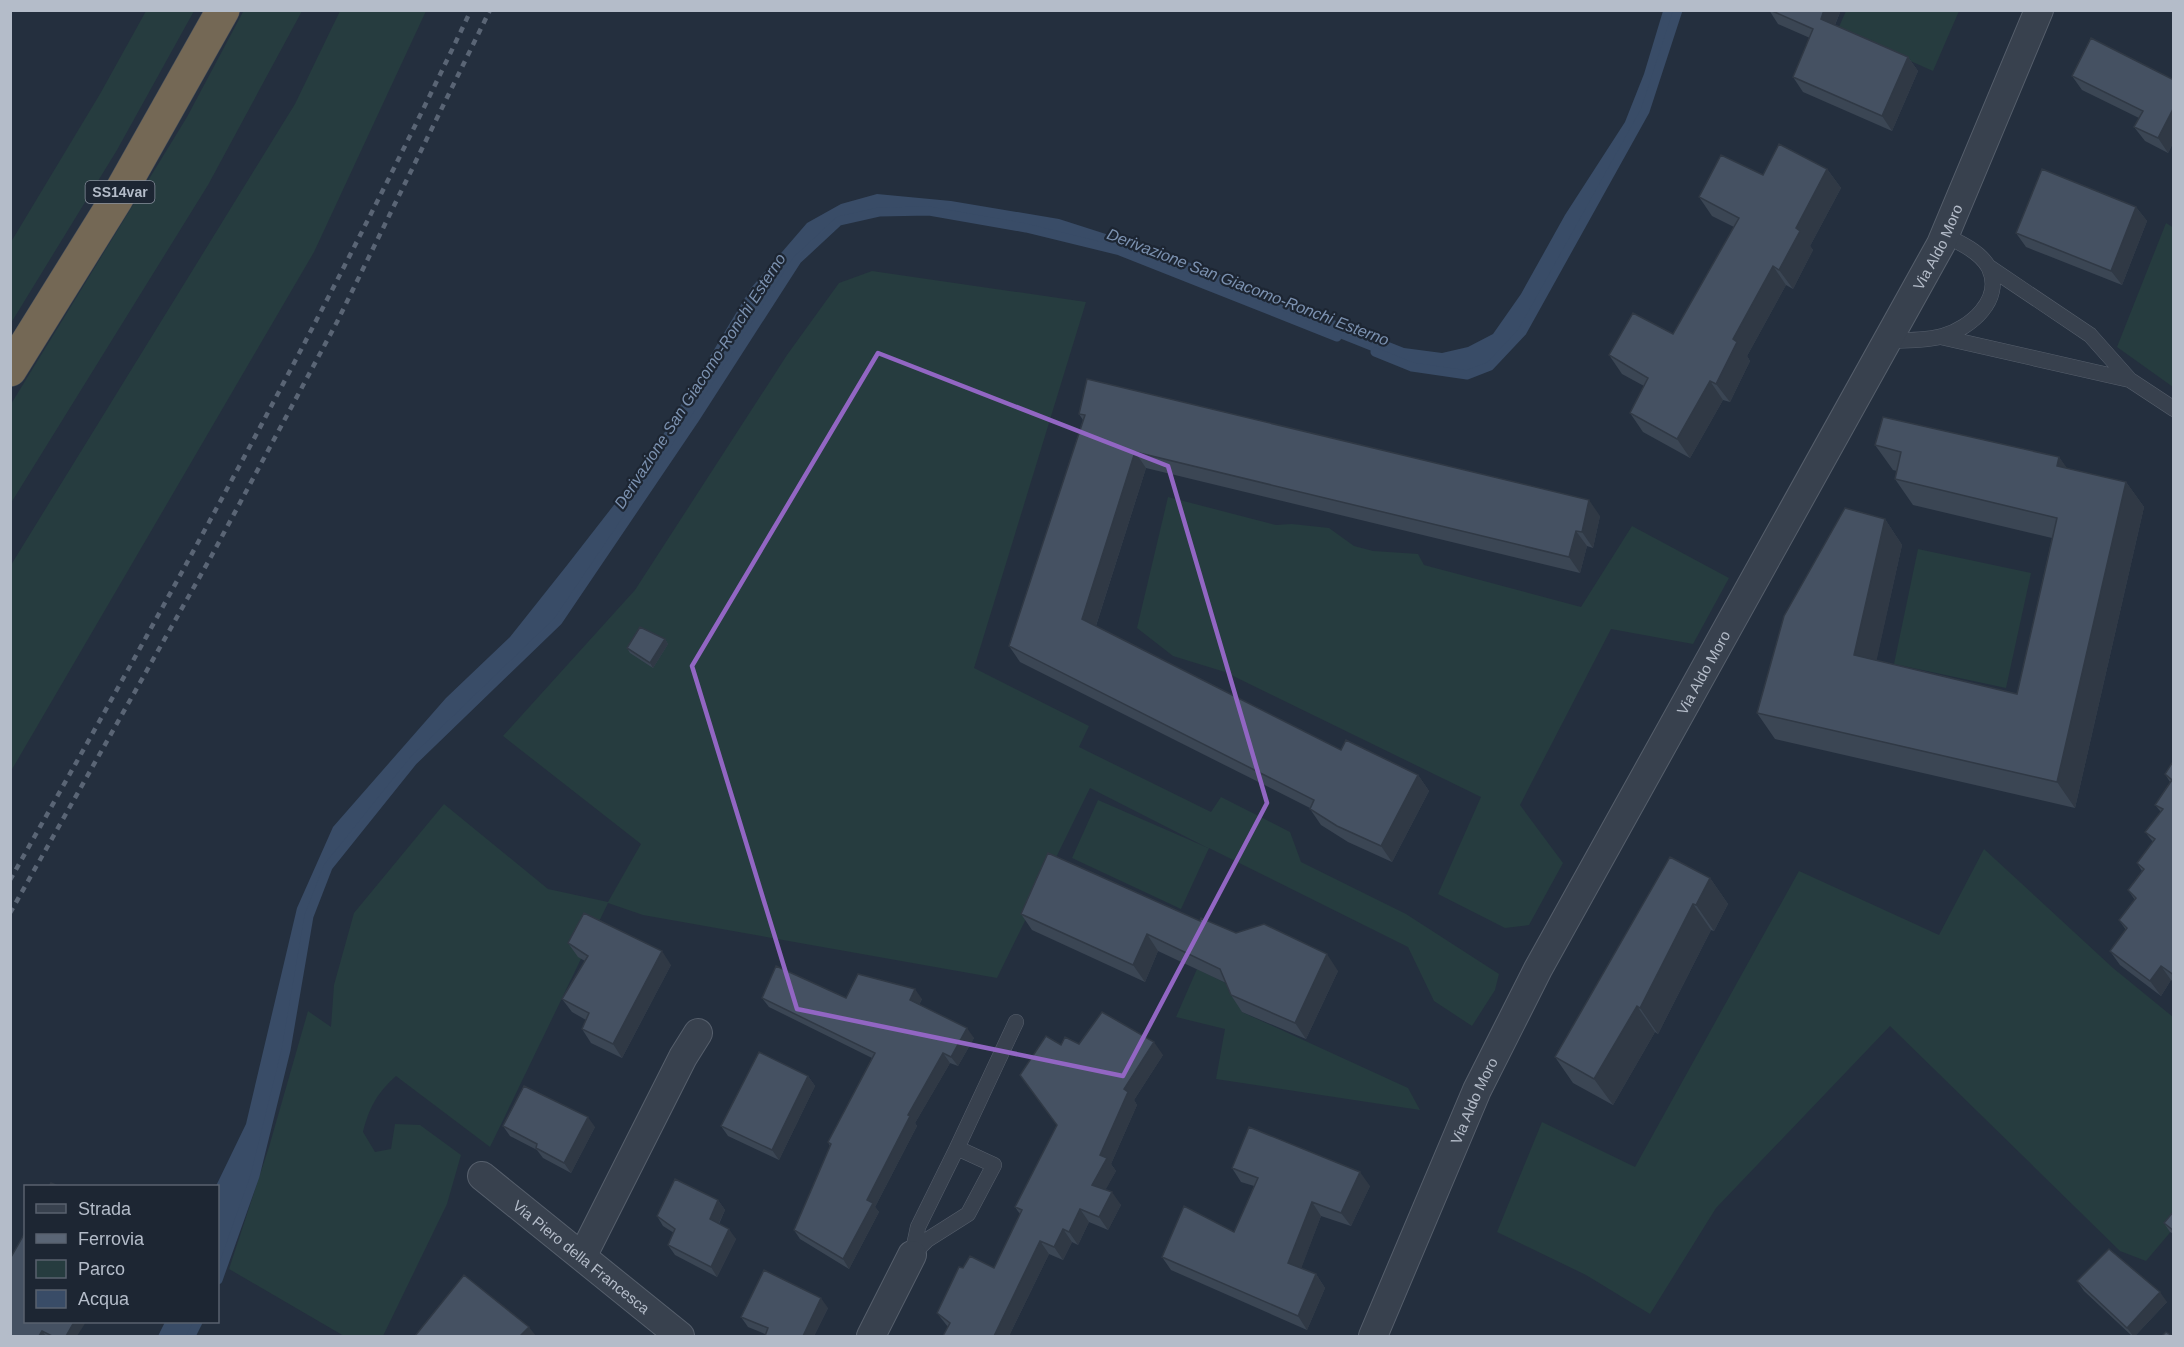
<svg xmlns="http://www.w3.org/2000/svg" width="2184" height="1347" font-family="Arial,sans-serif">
<rect width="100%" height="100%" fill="#242f3e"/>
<!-- green -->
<path fill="#263c3f" d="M244,10L302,11L208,185L11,503V404L187,117Z
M146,11H194L117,150L11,323V242L100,94Z
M340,11H426L314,252L11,771V565L295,104Z
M1846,11H1959L1933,71L1838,29Z
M2166,223L2174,228L2173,387L2117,347Z
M872,271L1086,302L974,668L1089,726L1079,747L1211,812L1221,797L1290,832L1301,862L1406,914L1499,974L1495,990L1472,1026L1434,1001L1408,947L1209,848L1181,909L1072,858L1098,800L1208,848L1090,788L997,978L643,915L608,903L490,1147L396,1076C377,1093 369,1108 363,1132L375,1152L391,1149L395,1124L420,1125L461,1155L447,1204L383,1336H344L229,1269L269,1147L308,1011L331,1027L334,985L354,913L444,804L548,889L608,902L641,844L503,736L635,590L787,355L839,283Z
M1168,497L1276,525L1292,524L1329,528L1354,546L1373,551L1418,554L1424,565L1581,607L1632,526L1729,578L1693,644L1611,629L1520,805L1563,863L1529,925L1505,928L1438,894L1481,797L1225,672L1173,656L1137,628Z
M1918,549L2031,573L2006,688L1894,664Z
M1984,849L2113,968L2173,1017V1229L2146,1261L2120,1251L1890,1026L1716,1208L1650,1314L1586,1275L1497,1232L1542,1122L1635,1167L1799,871L1939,935Z
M1197,969L1232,986L1242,1012L1408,1088L1420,1110L1216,1079L1225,1029L1176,1017Z"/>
<!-- water -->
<path fill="#394c67" d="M1663,11H1678L1645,111L1522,332L1490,366L1467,375L1412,367L1120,251L1026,228L929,211L879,212L839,221L797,260L694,420L558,621L413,761L328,867L309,916L286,1050L255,1176L218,1280L216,1186L246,1124L297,908L333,827L446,698L510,637L568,564L645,465L751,288L807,223L841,204L877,194L951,201L1059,219L1165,253L1404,348L1442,353L1468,347L1493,334L1521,294L1565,215L1625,122L1644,74Z
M165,1322H198L191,1336H158Z"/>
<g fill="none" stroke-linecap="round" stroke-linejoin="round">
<!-- stream -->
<path stroke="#394c67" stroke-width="9" d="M1375,352L1412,367L1467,375L1490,366L1522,332L1645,111L1678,10
M218,1280L255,1176L286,1050L309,916L328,867L413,761L558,621L694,420L797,260L839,221L879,212L929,211L1026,228L1120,251L1337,337
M191,1336L198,1322"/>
<defs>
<path id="lane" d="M1941,337L2130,380L2090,335L1989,267
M1887,341C1904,340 1926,341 1943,336C1970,328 2004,300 1989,268C1981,252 1959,242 1944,235
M2130,380L2174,409
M957,1148L994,1165L968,1214L927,1240L912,1255L918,1227Z
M957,1148L1016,1022"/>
<g id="street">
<path id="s1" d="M482,1176L680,1336"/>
<path d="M583,1255L683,1057L698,1033"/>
<path d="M871,1336L912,1255"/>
<path id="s2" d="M1373,1336L1477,1090L1538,969L1941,244L2039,10"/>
</g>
<path id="highway" d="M10,370L117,198L223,10"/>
</defs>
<!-- lane casing -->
<use href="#lane" stroke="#565f6c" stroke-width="16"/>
<!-- street casing -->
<use href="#street" stroke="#565f6c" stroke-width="30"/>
<!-- highway casing -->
<use href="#highway" stroke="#434c59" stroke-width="34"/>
<!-- lane -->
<use href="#lane" stroke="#38414e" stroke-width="15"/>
<!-- street -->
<use href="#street" stroke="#38414e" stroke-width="28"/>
<!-- highway -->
<use href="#highway" stroke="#746855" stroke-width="33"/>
<!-- rail -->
<path stroke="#5a6575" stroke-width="4.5" stroke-dasharray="6 6" stroke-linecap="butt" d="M10,880C172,594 330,307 471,10
M10,913L212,555L337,322L490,10"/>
</g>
<!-- wall -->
<path fill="#3b4654" d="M1769,10H1841L1835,25L1908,57L1918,71L1892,131L1803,92L1793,77L1810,38L1778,24Z
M2072,76L2174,80V141L2168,153L2145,141L2134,127L2139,118L2082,90Z
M1827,169L1841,188L1810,246L1813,250L1793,289L1786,285L1747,356L1750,361L1730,402L1723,400L1690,458L1643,432L1630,413L1644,386L1622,374L1609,355L1673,334L1734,227L1712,216L1699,197L1763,175Z
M2136,207L2147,221L2122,285L2026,247L2016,233Z
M1079,414L1600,516L1593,548L1587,546L1580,573L1146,468L1096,626L1341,750L1418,775L1429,791L1392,862L1348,842L1321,825L1310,809V808L1020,662L1009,646L1083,420Z
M1875,445L2059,457L2067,469L2126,482L2144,507L2075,808L1775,739L1757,713L1885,519L1902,545L1876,661L2017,694L2052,538L1913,505L1895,479L1897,471L1893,470Z
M665,639L668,644L653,668L630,653L627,648Z
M2174,760V982L2171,980L2161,996L2120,965L2110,951L2126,930L2119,920L2135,900L2128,890L2142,871L2137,863L2153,842L2145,832L2161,812L2155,805L2170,782L2165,774Z
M1710,878L1728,904L1714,931L1711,930L1658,1034L1655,1032L1613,1105L1573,1083L1555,1057Z
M1021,914L1200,921L1338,971L1306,1039L1242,1012L1231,995L1226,983L1158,951L1145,982L1032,930Z
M568,943L671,965L622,1058L591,1043L582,1029L586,1020L572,1012L562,999L585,961L578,957Z
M762,998L922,999L919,1005L974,1038L958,1066L950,1063L915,1123L917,1126L875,1207L879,1212L849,1269L800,1239L794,1230L830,1146L828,1142L872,1058L769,1007Z
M1079,1044L1163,1055L1134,1100L1137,1105L1111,1164L1116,1171L1105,1190L1121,1205L1108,1230L1089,1222L1078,1245L1072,1242L1063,1260L1049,1254L1009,1336H943L948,1327L937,1313L963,1268H994L1020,1214L1015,1207L1057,1125L1020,1075L1061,1045Z
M808,1076L815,1086L779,1160L728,1136L721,1126Z
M503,1126L595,1127L571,1173L543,1158L537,1150L510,1136Z
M1232,1168L1370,1186L1351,1226L1321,1216L1301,1268L1316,1274L1325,1288L1307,1330L1171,1270L1162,1257L1234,1232L1254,1186L1241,1182Z
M718,1200L725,1210L719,1224L736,1239L717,1277L675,1255L668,1245L674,1233L663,1226L657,1216Z
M2174,1211V1234L2170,1232L2164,1223Z
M10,1259L77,1336H10Z
M2077,1281L2167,1302L2135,1336H2132L2084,1291Z
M828,1308L814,1336H765V1334L748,1327L741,1317Z"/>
<!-- shaded-wall -->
<path fill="#303945" d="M1824,10H1841L1831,34L1821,19Z
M1908,57L1918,71L1892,131L1882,116Z
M2174,107V141L2168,153L2158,138Z
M1827,169L1841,188L1810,246L1813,250L1793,289L1779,270L1796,228Z
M2136,207L2147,221L2122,285L2111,271Z
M1773,266L1786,285L1747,356L1750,361L1730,402L1716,384L1733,339Z
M1710,381L1723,400L1690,458L1677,439Z
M1135,452L1146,468L1093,635L1082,619Z
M2059,457L2077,482L2057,466Z
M2126,482L2144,507L2075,808L2057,782Z
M1589,500L1600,516L1593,548L1582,532Z
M1885,519L1902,545L1872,681L1854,655Z
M1576,531L1587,546L1580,573L1569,557Z
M665,639L668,644L653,668L650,663Z
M1418,775L1429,791L1392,862L1381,846Z
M1710,878L1728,904L1714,931L1696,905Z
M1693,904L1711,930L1658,1034L1640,1008Z
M1147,934L1158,951L1145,982L1133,965Z
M662,951L671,965L622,1058L613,1044Z
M1327,954L1338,971L1306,1039L1295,1023Z
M2161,966L2171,980L2161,996L2150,981Z
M915,989L922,999L916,1010L910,1000Z
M1637,1006L1655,1032L1613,1105L1594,1079Z
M967,1028L974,1038L958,1066L951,1057Z
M1154,1042L1163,1055L1134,1100L1137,1105L1111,1164L1116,1171L1101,1198L1092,1185L1100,1155L1124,1089Z
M943,1053L950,1063L915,1123L917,1126L875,1207L879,1212L849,1269L843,1259L867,1200L908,1115Z
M808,1076L815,1086L779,1160L772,1150Z
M588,1117L595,1127L571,1173L564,1163Z
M1360,1172L1370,1186L1351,1226L1341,1213Z
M1112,1192L1121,1205L1108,1230L1099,1217Z
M718,1200L725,1210L716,1229L710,1219Z
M1312,1202L1321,1216L1298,1277L1288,1263Z
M1080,1209L1089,1222L1078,1245L1069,1232Z
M729,1229L736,1239L717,1277L711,1267Z
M1063,1229L1072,1242L1063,1260L1054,1247Z
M1040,1241L1049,1254L1009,1336H994Z
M1316,1274L1325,1288L1307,1330L1298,1316Z
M2160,1292L2167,1302L2135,1336H2133L2127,1328Z
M821,1298L828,1308L814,1336H803Z
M74,1322H86L77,1336H66Z
M529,1327L536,1336H520Z
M42,1331L46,1336H39Z"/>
<!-- building -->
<path fill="#455162" stroke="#303945" stroke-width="1.5" d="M1770,10H1824L1821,19L1908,57L1882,116L1793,77L1813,29Z
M2091,38L2174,80V107L2158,138L2134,127L2143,111L2072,76Z
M1779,144L1827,169L1796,228L1800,231L1779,270L1773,266L1733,339L1737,342L1716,384L1710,381L1677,439L1630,413L1648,378L1609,355L1633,313L1673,334L1739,218L1699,197L1721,155L1763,175Z
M2042,169L2136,207L2111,271L2016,233Z
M1087,379L1589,500L1582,532L1576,531L1569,557L1135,452L1082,619L1341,750L1346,740L1418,775L1381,846L1337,826L1310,809L1314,800L1009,646L1085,415L1079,414Z
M1883,417L2059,457L2057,466L2126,482L2057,782L1757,713L1784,616L1845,508L1885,519L1854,655L2017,694L2057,518L1895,479L1901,452L1875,445Z
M640,627L665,639L650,663L627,648Z
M2174,760V975L2161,966L2150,981L2110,951L2127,928L2119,920L2136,898L2128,890L2144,869L2137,863L2155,839L2145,832L2163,809L2155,805L2172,780L2165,774Z
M1048,853L1200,921L1201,918L1236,933L1264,924L1327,954L1295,1023L1231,995L1220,969L1147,934L1133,965L1021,914Z
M1670,857L1710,878L1696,905L1693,904L1640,1008L1637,1006L1594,1079L1555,1057Z
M584,913L662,951L613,1044L582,1029L589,1013L562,999L588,956L568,943Z
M776,966L846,998L858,974L915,989L910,1000L967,1028L951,1057L943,1053L908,1115L910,1116L867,1200L873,1203L843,1259L794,1230L831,1144L828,1142L875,1053L762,998Z
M1102,1012L1154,1042L1124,1089L1128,1092L1100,1155L1107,1158L1092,1185L1112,1192L1099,1217L1080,1209L1069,1232L1063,1229L1054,1247L1040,1241L994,1336H943L950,1323L937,1313L959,1267L963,1268L970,1256L994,1268L1022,1210L1015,1207L1057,1125L1020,1075L1046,1036L1061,1045L1065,1037L1079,1044Z
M759,1052L808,1076L772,1150L721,1126Z
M524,1086L588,1117L564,1163L536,1148L537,1144L503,1126Z
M1249,1127L1360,1172L1341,1213L1312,1202L1288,1263L1316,1274L1298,1316L1162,1257L1184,1206L1234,1232L1258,1178L1232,1168Z
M675,1179L718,1200L710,1219L729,1229L711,1267L668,1245L675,1229L657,1216Z
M51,1183L58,1186H49Z
M2174,1211V1231L2164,1223Z
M26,1231V1322H74L66,1336H52L42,1331L39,1336H10V1259Z
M2109,1249L2160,1292L2127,1328L2077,1281Z
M764,1270L821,1298L803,1336H765L768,1328L741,1317Z
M464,1275L529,1327L520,1336H415Z
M2166,1332L2172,1336H2162Z"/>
<!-- marked area -->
<path fill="none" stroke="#9266c3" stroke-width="4.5" stroke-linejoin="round" d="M878,353L1168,466L1267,803L1123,1076L797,1009L692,666Z"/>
<g text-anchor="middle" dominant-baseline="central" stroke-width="4.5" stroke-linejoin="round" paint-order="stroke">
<!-- shield labels -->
<rect fill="#1d2633" stroke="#878f9c" stroke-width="1.5" x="85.5" y="181" width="69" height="22" rx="4.5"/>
<g font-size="14" font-weight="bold" fill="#b4bcc9">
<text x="120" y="192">SS14var</text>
</g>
<!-- street labels -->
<g font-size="15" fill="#b4bcc9" stroke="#1d2633">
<text stroke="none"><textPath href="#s2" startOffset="1228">Via Aldo Moro</textPath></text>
<text stroke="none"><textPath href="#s2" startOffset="742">Via Aldo Moro</textPath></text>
<text stroke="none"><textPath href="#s2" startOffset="256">Via Aldo Moro</textPath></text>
<text stroke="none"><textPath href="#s1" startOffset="128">Via Piero della Francesca</textPath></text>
</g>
<!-- water labels -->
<g font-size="16" font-style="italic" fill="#7c92b1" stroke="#1d2633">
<text transform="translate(1248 287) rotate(21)">Derivazione San Giacomo-Ronchi Esterno</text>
<text transform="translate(700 381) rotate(-57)">Derivazione San Giacomo-Ronchi Esterno</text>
</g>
</g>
<!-- border -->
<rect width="2184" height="1347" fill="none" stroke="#b4bcc9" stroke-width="24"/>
<!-- legend -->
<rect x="24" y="1185" width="195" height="138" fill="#1d2633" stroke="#59626f" stroke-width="1.5"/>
<rect x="36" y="1204" width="30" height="9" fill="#38414e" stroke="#59626f" stroke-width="1.5"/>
<text x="78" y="1215" font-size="18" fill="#b4bcc9">Strada</text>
<rect x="36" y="1234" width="30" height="9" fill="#5a6575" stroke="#59626f" stroke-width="1.5"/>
<text x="78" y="1245" font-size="18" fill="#b4bcc9">Ferrovia</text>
<rect x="36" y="1260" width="30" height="18" fill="#263c3f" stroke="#59626f" stroke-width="1.5"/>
<text x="78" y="1275" font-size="18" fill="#b4bcc9">Parco</text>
<rect x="36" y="1290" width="30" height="18" fill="#394c67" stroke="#59626f" stroke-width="1.5"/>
<text x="78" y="1305" font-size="18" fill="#b4bcc9">Acqua</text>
</svg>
